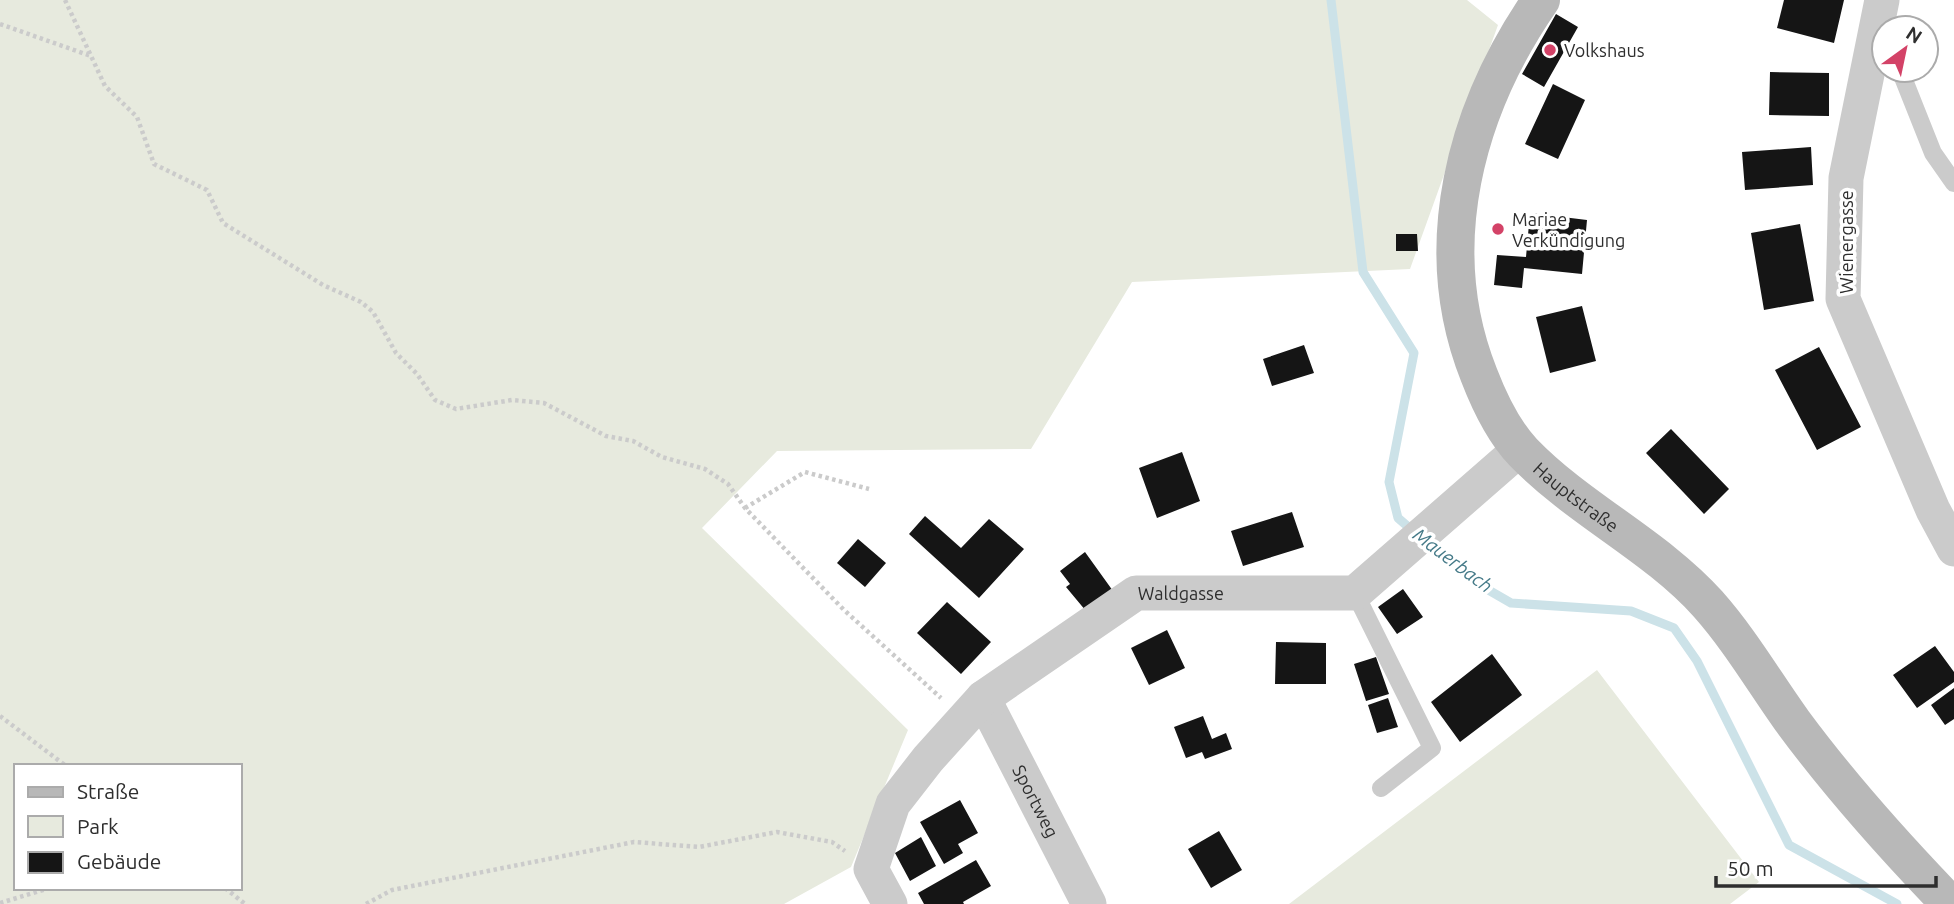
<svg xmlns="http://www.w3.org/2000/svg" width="1954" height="904" font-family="Ubuntu,sans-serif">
<rect width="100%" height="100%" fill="#fff"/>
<!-- green -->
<path fill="#e7eade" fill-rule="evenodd" d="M0,0H1467L1498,25L1410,269L1132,282L1031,449L777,451L702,528L908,730L851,867L784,904H0ZM16,766H240V888H16Z
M1597,670L1759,882L1730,904H1289Z"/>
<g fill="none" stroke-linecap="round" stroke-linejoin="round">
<!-- stream -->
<path stroke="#cce2e8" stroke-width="9" d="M1331,0L1363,272L1414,353L1389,482L1398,518L1413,531
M1427,541L1485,588L1511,603L1631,611L1674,628L1697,661L1789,845L1897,904"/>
</g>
<!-- building -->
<path fill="#151515" d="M1784,0H1844L1834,43L1777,28Z
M1556,14L1578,27L1544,87L1522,74Z
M1770,72L1829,73V116L1769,115Z
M1553,84L1585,100L1558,159L1525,144Z
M1811,147L1813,185L1745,190L1742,152Z
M1530,213L1587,220L1582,274L1524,268L1522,288L1494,285L1497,255L1526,257Z
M1800,224L1814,301L1764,310L1751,233Z
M1396,234H1417L1418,251H1396Z
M1582,306L1596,361L1550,373L1536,317Z
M1304,345L1314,373L1272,386L1263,359Z
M1819,347L1861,427L1817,450L1775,370Z
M1671,429L1729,489L1704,514L1646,453Z
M1182,452L1200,501L1157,518L1139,468Z
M1292,512L1304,547L1243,566L1231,531Z
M925,516L961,548L989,519L1024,549L979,598L909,534Z
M858,539L886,563L865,587L837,563Z
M1085,552L1113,591L1086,611L1066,587L1070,584L1060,571Z
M1403,589L1423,617L1397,634L1378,607Z
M947,602L991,642L961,674L917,633Z
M1167,630L1185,668L1149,685L1131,648Z
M1276,642L1326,643V684H1275Z
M1935,646L1954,672V682L1917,708L1893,675Z
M1492,654L1522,695L1460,742L1431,702Z
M1376,657L1389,694L1366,701L1354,664Z
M1954,688V719L1945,725L1931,705Z
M1388,698L1398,727L1377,733L1368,705Z
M1203,716L1212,739L1226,733L1232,749L1205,759L1202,752L1186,758L1174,727Z
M960,800L978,833L958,844L963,853L944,864L920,822Z
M1219,831L1242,870L1211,888L1188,849Z
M921,837L936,866L910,881L895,853Z
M976,860L991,886L963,902L964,904H924L918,893Z"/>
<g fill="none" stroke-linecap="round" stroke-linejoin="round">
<!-- path -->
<path stroke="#cbcbcb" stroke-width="4.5" stroke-dasharray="3.5 3.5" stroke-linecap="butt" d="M65,0L105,86L137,117L154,164L207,190L223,223L323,285L361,302L373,312L396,353L417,374L435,400L456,409L512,400L544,403L606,436L633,441L662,457L705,469L728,484L745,508L844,610L941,698
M0,24L91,56
M745,508L805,472L869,489
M0,716L66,766
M225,888L245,904
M0,903L50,888
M366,904L392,890L634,842L699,847L777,832L832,842L845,851"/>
<!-- lane -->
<path stroke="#cbcbcb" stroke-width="18" d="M1900,70L1933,153L1954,183
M1355,593L1432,748L1381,788"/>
<!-- street -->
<g stroke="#cbcbcb" stroke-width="35">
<path d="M1882,0L1846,178L1843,299L1933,510L1954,549"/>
<path id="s1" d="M983,698L1089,904"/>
<path id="s2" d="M890,904L871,869L893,804L928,759L983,698L1136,593H1355L1520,449"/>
</g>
<!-- secondary -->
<path stroke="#b8b8b8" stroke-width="38" id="s3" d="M1541,0C1465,110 1428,247 1479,375C1489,401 1503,431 1523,452C1579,510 1655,545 1708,604C1740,640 1765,683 1793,722C1841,787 1894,846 1950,904"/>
</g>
<!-- markers -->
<g fill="#d34267" stroke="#fff" stroke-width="2.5">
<circle cx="1550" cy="50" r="7"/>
<circle cx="1498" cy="229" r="7"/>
</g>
<g text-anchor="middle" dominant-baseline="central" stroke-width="7" stroke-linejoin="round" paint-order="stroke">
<!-- poi labels -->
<g font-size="18" fill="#2e2e2e" stroke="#fff" text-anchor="start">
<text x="1564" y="50">Volkshaus</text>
<text x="1512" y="219">Mariae<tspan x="1512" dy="21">Verkündigung</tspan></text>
</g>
<!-- street labels -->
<g font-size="18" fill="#2e2e2e" stroke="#fff">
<text transform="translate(1846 242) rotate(-90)">Wienergasse</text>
<text stroke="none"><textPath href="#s3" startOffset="555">Hauptstraße</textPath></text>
<text stroke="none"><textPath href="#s2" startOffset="478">Waldgasse</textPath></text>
<text stroke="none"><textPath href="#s1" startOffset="116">Sportweg</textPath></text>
</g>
<!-- water labels -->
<g font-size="19" font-style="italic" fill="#457a88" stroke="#fff">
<text transform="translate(1453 560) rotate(37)">Mauerbach</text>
</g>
</g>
<!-- legend -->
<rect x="14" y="764" width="228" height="126" fill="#ffffff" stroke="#ababab" stroke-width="2"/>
<rect x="28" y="787" width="35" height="10" fill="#b8b8b8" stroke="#ababab" stroke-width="2"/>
<text x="77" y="799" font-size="21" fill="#2e2e2e">Straße</text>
<rect x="28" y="816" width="35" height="21" fill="#e7eade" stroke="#ababab" stroke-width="2"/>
<text x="77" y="834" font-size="21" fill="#2e2e2e">Park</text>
<rect x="28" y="852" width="35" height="21" fill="#151515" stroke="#ababab" stroke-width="2"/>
<text x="77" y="869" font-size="21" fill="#2e2e2e">Gebäude</text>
<!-- north arrow -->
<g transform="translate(1905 49) rotate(33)"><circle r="33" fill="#ffffff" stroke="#ababab" stroke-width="2"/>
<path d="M0-5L12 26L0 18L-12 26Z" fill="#d34267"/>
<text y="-10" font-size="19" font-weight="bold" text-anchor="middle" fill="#2e2e2e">N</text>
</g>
<!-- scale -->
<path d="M1716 876v10h220v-10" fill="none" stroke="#2e2e2e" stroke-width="3.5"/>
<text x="1727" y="876" font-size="21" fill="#2e2e2e" stroke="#ffffff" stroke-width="5" paint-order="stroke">50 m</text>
</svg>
